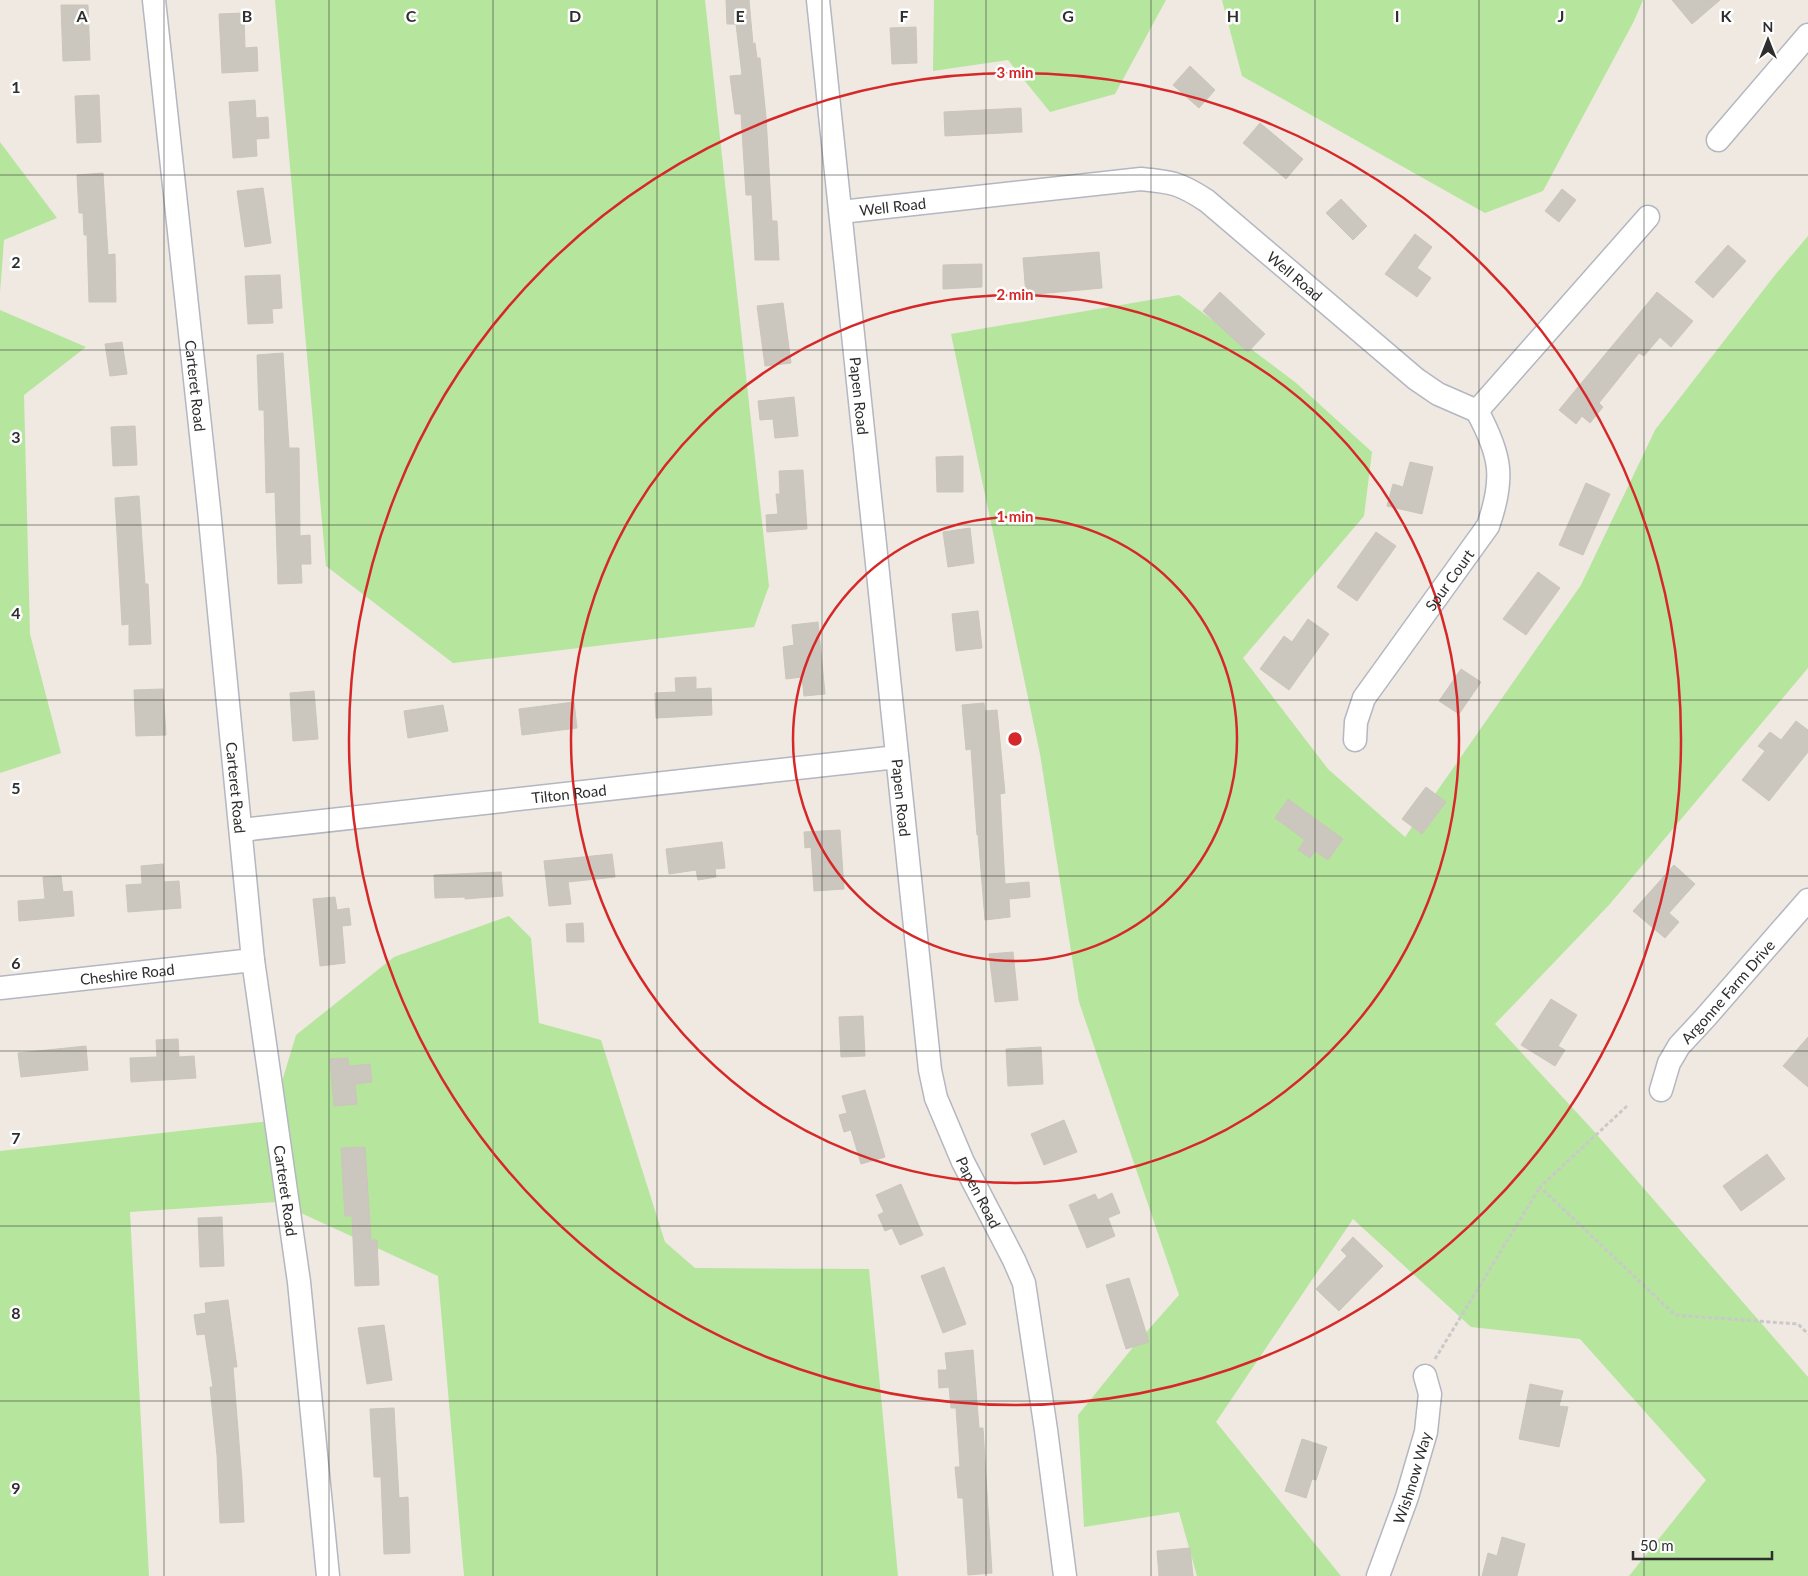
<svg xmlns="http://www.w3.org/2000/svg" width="1808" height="1576" font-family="Lato,sans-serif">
<rect width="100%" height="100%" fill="#efe9e1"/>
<!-- green -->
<path fill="#b6e59e" d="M275,0H705L769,586L754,627L453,663L326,566Z
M934,0H1166L1115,94L1050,112L1008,60L933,71Z
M1222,0H1643L1634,21L1543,191L1485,213L1242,76Z
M0,142L57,218L4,240L0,293Z
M1808,236V668L1609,905L1495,1024L1592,1129L1808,1377V1576H1629L1706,1480L1580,1339L1471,1327L1353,1219L1216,1422L1341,1576H1197L1179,1512L1084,1527L1078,1415L1134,1346L1179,1295L1079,1002L1040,754L951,334L1179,295L1295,382L1372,452L1364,516L1243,658L1328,769L1405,837L1581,585L1655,430L1775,275Z
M0,310L86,347L24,395L30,634L61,753L0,773Z
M509,916L531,938L539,1023L601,1040L665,1242L695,1268L869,1269L898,1576H464L438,1276L277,1202L130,1212L149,1576H0V1151L270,1121L296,1035L394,957Z"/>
<!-- building -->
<path fill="#cbc7bf" stroke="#cbc5ba" d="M726,0H749L753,44L755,43L757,58H760L766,117L772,221H777L779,260H755L752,195H746L741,114H735L730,76L742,75L736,24H727Z
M1672,0H1720L1692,24Z
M61,5H88L90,60L63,61Z
M244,13L245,48L257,47L258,71L222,73L219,14Z
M916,27L917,63L892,64L890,28Z
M1190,66L1215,90L1199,108L1173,85Z
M99,95L101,142L77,143L75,96Z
M255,100L256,118L268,117L269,138L256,139L257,156L233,158L229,102Z
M1021,108L1022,132L945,136L944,112Z
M1260,123L1303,159L1286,179L1243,143Z
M103,173L108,255L115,254L116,302H89L87,235H84L83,213H79L77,175Z
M263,188L271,243L245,247L237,191Z
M1562,189L1576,200L1559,222L1545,211Z
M1341,199L1367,226L1353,240L1326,213Z
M1415,234L1432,247L1417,268L1431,278L1417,297L1385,274Z
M1728,245L1746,261L1713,298L1695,282Z
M1099,252L1102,288L1026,295L1023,258Z
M982,264V287L943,289V265Z
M280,275L282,308L272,309L273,323L248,324L245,276Z
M1220,292L1265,334L1248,352L1203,311Z
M1657,292L1693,321L1671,347L1660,337L1644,356L1639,353L1599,403L1603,407L1590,423L1582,416L1576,424L1559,410Z
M783,303L791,363L765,366L757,306Z
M122,342L127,374L110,376L105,344Z
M283,353L289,448H299L300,536L310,535L311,564H301L302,583L278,584L275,492L266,493L264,410H259L257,355Z
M794,397L798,436L775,438L773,419L760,420L758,401Z
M135,426L137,465L113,466L111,427Z
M963,456V492H937L936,457Z
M1410,462L1433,467L1422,514L1387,506L1393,484L1403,487Z
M803,470L807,529L767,532L766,515L778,514L776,494H780L779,471Z
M1586,483L1610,494L1583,555L1559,545Z
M139,496L145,584H148L151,644L129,645V624L122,625L115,498Z
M970,528L974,563L948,567L943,532Z
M1376,532L1396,546L1357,601L1337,587Z
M1538,572L1560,588L1526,635L1503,619Z
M978,611L982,648L956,651L952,614Z
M1308,619L1329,634L1289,690L1260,669L1284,636L1292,642Z
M818,622L825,694L804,696L802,677L786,679L783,647L794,645L792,625Z
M1461,669L1481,682L1459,714L1439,701Z
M696,677V689L711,688L712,715L656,718L655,693L676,692L675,678Z
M163,689L166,735L136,736L134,690Z
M314,691L318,739L293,741L290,693Z
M574,702L577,728L522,735L519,709Z
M984,703L985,711L997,710L1005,793L1000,794L1005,884L1029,882L1030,897L1009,899L1010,917L985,920L978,834L977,835L971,749L966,750L962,705Z
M443,705L448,731L408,738L404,711Z
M1796,721L1808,730V752L1769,801L1742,780L1765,751L1758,746L1770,732L1781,740Z
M1426,787L1446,802L1422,834L1402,819Z
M1288,799L1343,839L1328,860L1315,851L1310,858L1298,850L1305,840L1275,818Z
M840,830L844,889L814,891L811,847L805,848L804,832Z
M722,842L725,868L715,869L716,877L698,880L696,870L669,874L666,849Z
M612,854L615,877L568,882L571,904L549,906L544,861Z
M163,864L164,882L179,881L181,908L128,912L126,885L142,884L141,866Z
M1674,865L1695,884L1669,913L1679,922L1665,938L1633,911Z
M501,872L503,896L465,899V897L435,898L434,875Z
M61,876L63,892L72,891L74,916L19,921L18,901L45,899L43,877Z
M335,897L337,910L349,908L351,925L342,926L345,963L320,966L313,899Z
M583,923L584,942H567L566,924Z
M1013,952L1018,1000L995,1002L989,954Z
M1551,999L1577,1015L1558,1046L1565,1050L1555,1066L1521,1045Z
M863,1016L865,1056L841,1057L839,1017Z
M1808,1037V1087L1783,1066Z
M178,1039L179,1057L194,1056L196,1078L131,1082L130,1058L157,1057L156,1040Z
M86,1046L88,1070L21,1077L18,1053Z
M1041,1047L1043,1084L1008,1086L1006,1049Z
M348,1058L349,1066L370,1064L372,1082L355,1084L357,1104L334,1106L330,1059Z
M865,1090L885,1157L861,1164L851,1130L844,1132L839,1115L847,1113L842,1096Z
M1064,1120L1077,1152L1044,1165L1031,1134Z
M365,1147L371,1240H377L379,1285L355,1286L352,1216H345L341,1148Z
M1767,1154L1785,1179L1741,1211L1723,1186Z
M901,1184L923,1235L900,1245L892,1228L885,1231L878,1215L884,1212L876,1195Z
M1112,1193L1120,1213L1108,1218L1115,1236L1087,1248L1069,1205L1095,1194L1098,1200Z
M222,1217L224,1266L200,1267L198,1218Z
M1353,1237L1383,1266L1339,1311L1316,1289L1347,1256L1341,1250Z
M944,1267L966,1324L943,1333L921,1276Z
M1129,1278L1149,1342L1126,1349L1106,1285Z
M228,1300L237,1367H233L242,1480L244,1522L220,1523L217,1455L210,1387H213L205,1334L197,1335L194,1315L206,1313L205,1303Z
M384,1325L392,1380L367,1384L358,1328Z
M973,1350L979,1428H983L992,1573L968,1575L963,1498H958L955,1467H960L956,1408H951L949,1387L939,1388L938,1370H947L945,1353Z
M1530,1384L1563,1391L1559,1406L1568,1407L1559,1447L1519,1439Z
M394,1408L399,1498L408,1497L410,1553L384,1554L381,1477H374L370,1409Z
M1302,1439L1327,1447L1316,1480L1312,1479L1306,1498L1285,1491Z
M1502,1537L1525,1544L1517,1576H1482L1488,1553L1497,1556Z
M1190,1548L1193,1576H1159L1157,1551Z"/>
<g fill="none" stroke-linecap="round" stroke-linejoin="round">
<defs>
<g id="minor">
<path id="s1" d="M154,0L209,509L253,960L299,1282L328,1576"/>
<path id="s2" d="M818,0L930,1070L936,1098L963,1162L1014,1260L1024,1283L1046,1430L1065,1576"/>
<path d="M1718,140L1808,35"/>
<path id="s3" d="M841,212L1141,179C1172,182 1180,183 1207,201L1416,379L1438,394L1477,411L1648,217"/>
<path id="s4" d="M1355,740L1356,722L1364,698L1488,526C1505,478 1501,455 1477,411"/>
<path id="s5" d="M241,830L897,757"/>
<path id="s6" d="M0,988L253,960"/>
<path id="s7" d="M1661,1090L1669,1063L1679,1046L1705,1018L1808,900"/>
<path id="s8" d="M1378,1576L1407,1497L1426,1432L1430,1394L1425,1376"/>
</g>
</defs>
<!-- minor casing -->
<use href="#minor" stroke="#b4b7c1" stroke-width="25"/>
<!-- path -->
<path stroke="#c9c9c9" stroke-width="3" stroke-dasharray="4 2.5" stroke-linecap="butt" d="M1627,1106L1540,1187L1675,1315L1798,1324L1808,1334
M1435,1359L1540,1187"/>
<!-- minor -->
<use href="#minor" stroke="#fff" stroke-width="22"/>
</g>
<!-- grid -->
<path fill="none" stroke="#2e2e2e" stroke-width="1" stroke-opacity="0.55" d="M164,0V1576M329,0V1576M493,0V1576M657,0V1576M822,0V1576M986,0V1576M1151,0V1576M1315,0V1576M1479,0V1576M1644,0V1576M0,175H1808M0,350H1808M0,525H1808M0,700H1808M0,876H1808M0,1051H1808M0,1226H1808M0,1401H1808"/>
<!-- distance rings -->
<g fill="none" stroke="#d62828" stroke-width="2.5">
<circle cx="1015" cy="739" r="222"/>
<circle cx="1015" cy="739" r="444"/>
<circle cx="1015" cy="739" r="666"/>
</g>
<g text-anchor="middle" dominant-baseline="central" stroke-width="5" stroke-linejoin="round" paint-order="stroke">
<!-- street labels -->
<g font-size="15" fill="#2e2e2e" stroke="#fff">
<text stroke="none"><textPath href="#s3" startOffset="52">Well Road</textPath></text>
<text stroke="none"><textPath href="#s3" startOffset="488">Well Road</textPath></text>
<text stroke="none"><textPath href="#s1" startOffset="388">Carteret Road</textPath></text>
<text stroke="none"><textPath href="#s2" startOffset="398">Papen Road</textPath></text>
<text stroke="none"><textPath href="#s4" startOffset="189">Spur Court</textPath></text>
<text stroke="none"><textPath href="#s1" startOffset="792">Carteret Road</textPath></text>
<text stroke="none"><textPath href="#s5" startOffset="330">Tilton Road</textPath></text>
<text stroke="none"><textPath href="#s2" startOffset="802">Papen Road</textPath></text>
<text stroke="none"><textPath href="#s6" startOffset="128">Cheshire Road</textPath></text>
<text stroke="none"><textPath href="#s7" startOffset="121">Argonne Farm Drive</textPath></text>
<text stroke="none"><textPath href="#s1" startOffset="1198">Carteret Road</textPath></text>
<text stroke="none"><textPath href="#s2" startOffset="1208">Papen Road</textPath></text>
<text stroke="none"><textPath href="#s8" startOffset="104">Wishnow Way</textPath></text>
</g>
</g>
<g font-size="16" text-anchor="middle" font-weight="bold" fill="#2e2e2e" stroke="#fff" stroke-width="5" stroke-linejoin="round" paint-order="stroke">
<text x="82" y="22">A</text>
<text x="247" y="22">B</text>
<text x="411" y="22">C</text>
<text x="575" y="22">D</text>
<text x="740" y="22">E</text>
<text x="904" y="22">F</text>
<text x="1068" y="22">G</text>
<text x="1233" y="22">H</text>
<text x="1397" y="22">I</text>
<text x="1561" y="22">J</text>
<text x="1726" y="22">K</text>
<text x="16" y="93">1</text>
<text x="16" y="268">2</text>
<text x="16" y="443">3</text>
<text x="16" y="619">4</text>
<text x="16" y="794">5</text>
<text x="16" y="969">6</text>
<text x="16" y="1144">7</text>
<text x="16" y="1319">8</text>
<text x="16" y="1494">9</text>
</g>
<circle cx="1015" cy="739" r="8" fill="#d62828" stroke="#fff" stroke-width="2.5"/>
<g font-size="15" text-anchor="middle" font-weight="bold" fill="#d62828" stroke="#fff" stroke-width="5" stroke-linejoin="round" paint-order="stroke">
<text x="1015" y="78">3 min</text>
<text x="1015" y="300">2 min</text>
<text x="1015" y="522">1 min</text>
</g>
<!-- north arrow -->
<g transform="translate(1768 40)" stroke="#ffffff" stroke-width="4" paint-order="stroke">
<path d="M0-4L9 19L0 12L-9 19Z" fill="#2e2e2e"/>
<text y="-8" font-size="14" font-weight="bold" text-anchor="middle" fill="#2e2e2e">N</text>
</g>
<!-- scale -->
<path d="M1633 1551v8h139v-8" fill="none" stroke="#2e2e2e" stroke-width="2.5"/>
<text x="1640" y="1551" font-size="15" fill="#2e2e2e" stroke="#ffffff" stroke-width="4" paint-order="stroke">50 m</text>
</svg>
